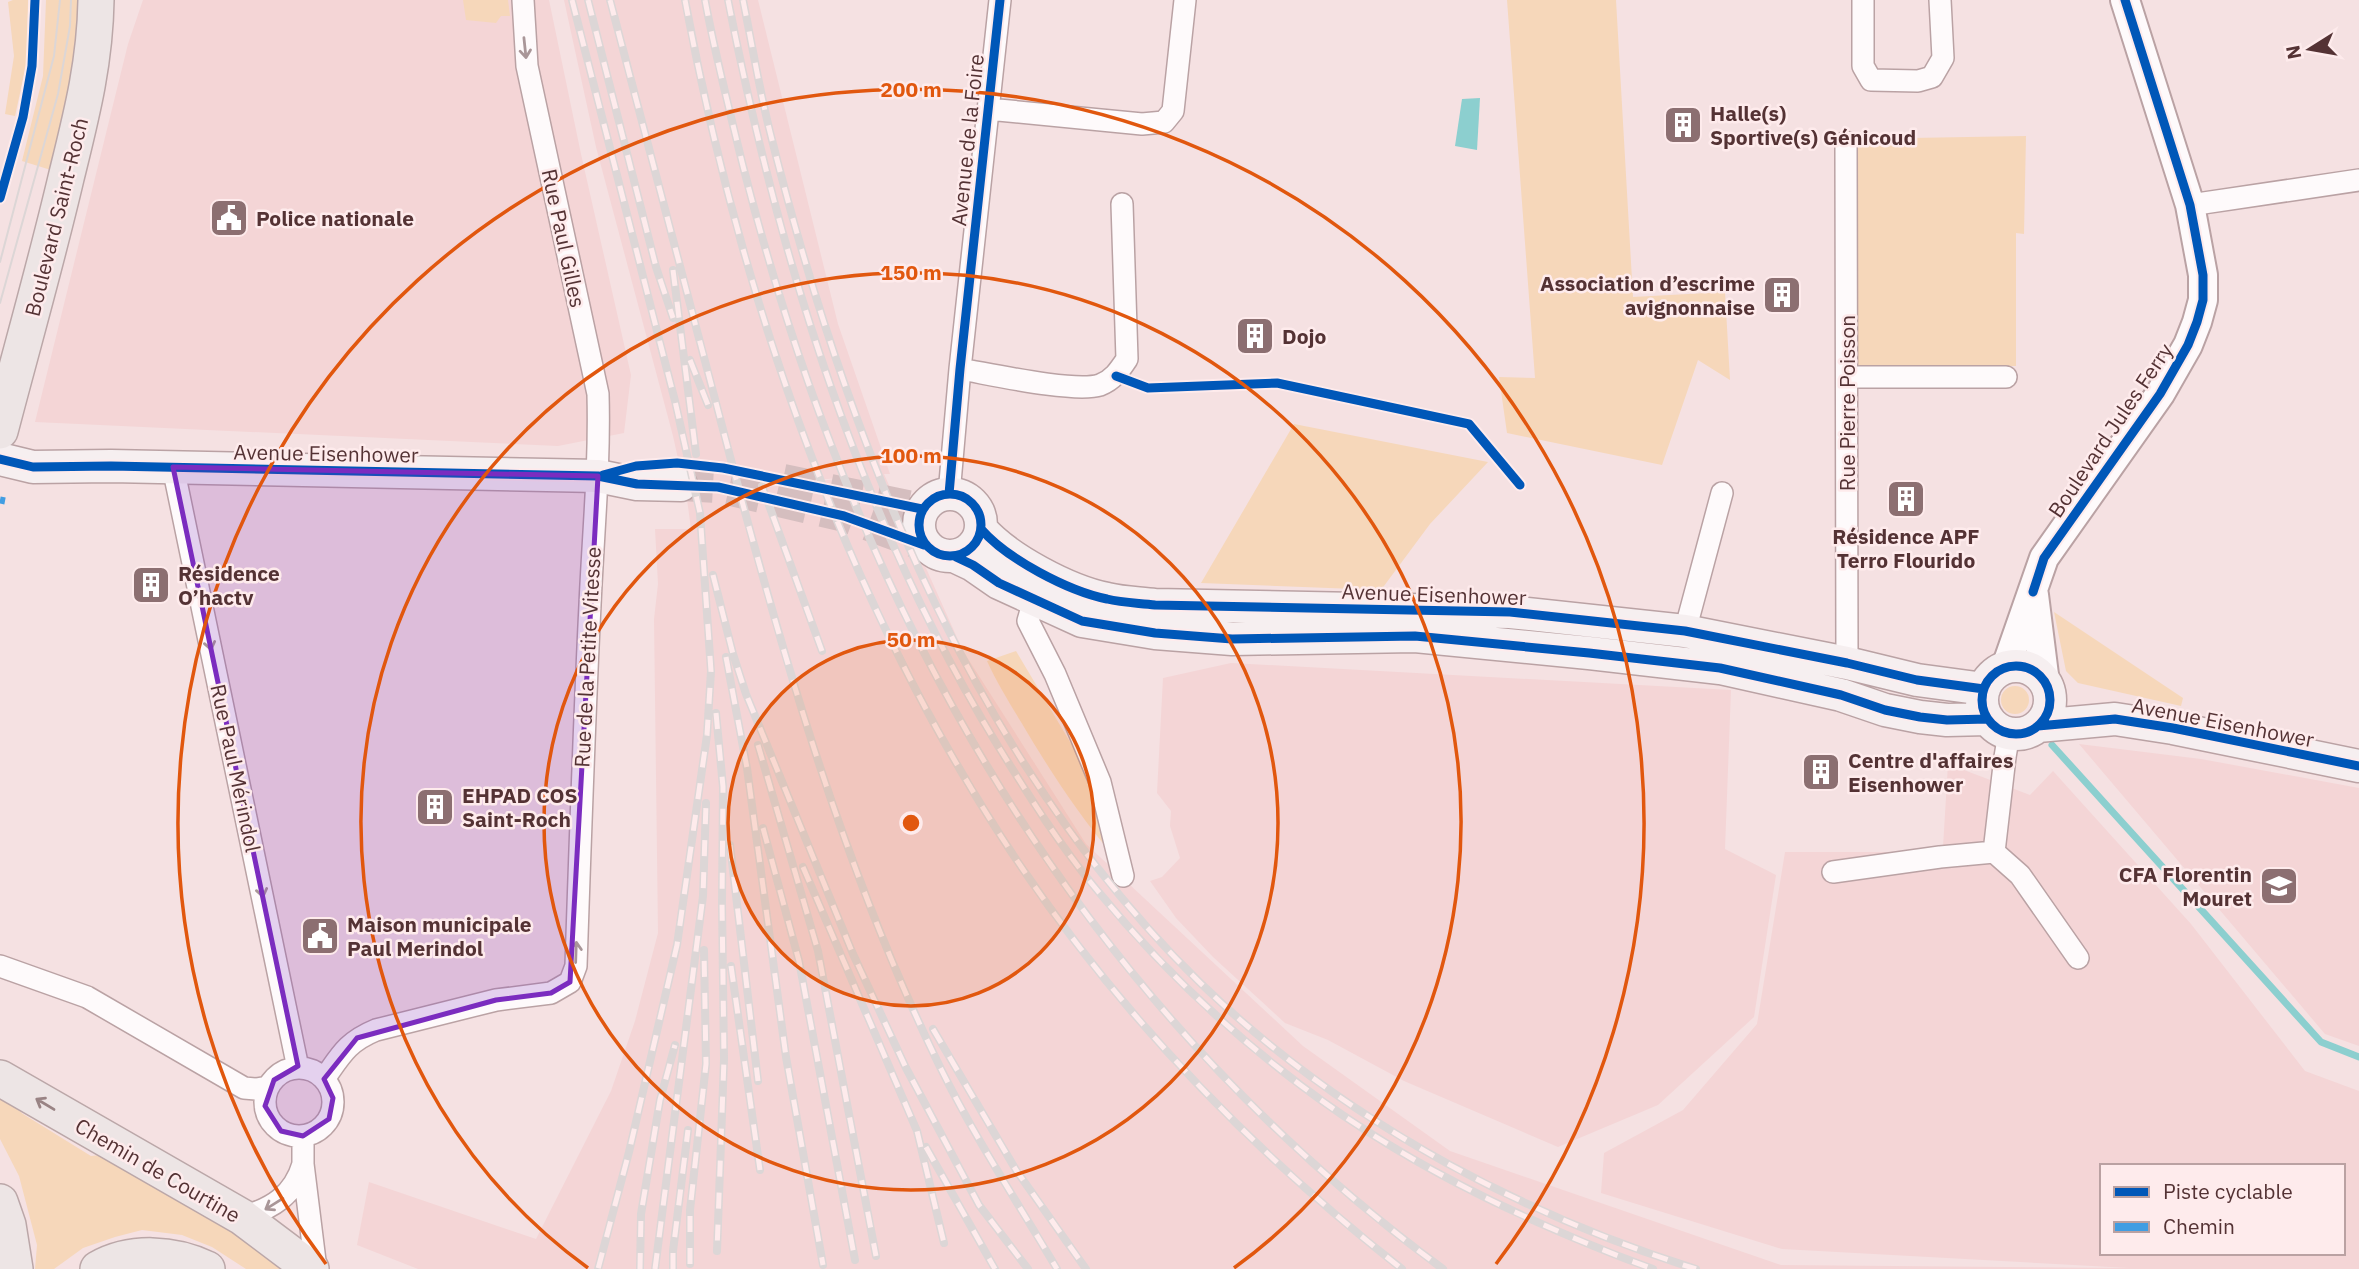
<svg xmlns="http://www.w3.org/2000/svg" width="2359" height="1269" font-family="'IBM Plex Sans',sans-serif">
<rect width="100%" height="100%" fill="#f5e1e2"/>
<!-- built -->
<path fill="#f4d5d6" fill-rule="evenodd" d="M143,0H549L581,154L631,375L624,433L558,446L35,422L128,44Z
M564,0H758L838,324L890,474H884L963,651L1086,844L1303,1046L1450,1151L1781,1265L2129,1268L1782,1249L1601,1193L1604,1153L1683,1110L1757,1024L1785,852H1903L1943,847L1948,764L2030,795L2053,771L2191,924L2305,1071L2359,1091V1269H418L357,1245L369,1182L536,1239L611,1091L635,1021L658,933L654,619L658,584L655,529H691L686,492L744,490L853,477L685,490L673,436L596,147ZM2102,1166H2343V1253H2102Z
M1231,663L1731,690L1725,849L1776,875L1754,1017L1658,1105L1558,1147L1404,1081L1328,1040L1285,1023L1213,957L1176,918L1150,881L1162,877L1180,858L1170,826L1171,811L1157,793L1163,678Z
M2079,744L2201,759L2359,788V1046L2325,1034Z"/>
<!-- green -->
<path fill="#f6d7ba" d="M13,0H28L27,61L15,116L5,114L14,56L8,2Z
M46,0H84L81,46L54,171L22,161L43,76Z
M463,0H508L510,16H501L496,23L466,20Z
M1507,0H1616L1633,297L1725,292L1730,380L1698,360L1662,465L1507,433L1499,377L1535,378Z
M2026,136L2024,234L2016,233V366H1857L1852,139Z
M1294,424L1488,462L1430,524L1381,590L1201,583Z
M2054,612L2183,698L2181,706L2078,683L2066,671Z
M1016,651L1076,752L1094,794L1110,852C1077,812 1048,768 1021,722C1009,702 997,683 987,661Z
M2001 700a14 14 0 1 1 28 0a14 14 0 1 1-28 0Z
M0,1094L23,1114L91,1156L101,1155L197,1205L282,1269H246L212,1247L182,1235L142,1230L115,1237L83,1248L54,1269H35L37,1245L19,1176L0,1139Z"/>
<!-- water -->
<path fill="#8ccfcf" d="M1480,98L1477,150L1455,146L1462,99Z"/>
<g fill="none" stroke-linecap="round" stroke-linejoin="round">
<!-- stream -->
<path stroke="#8ccfcf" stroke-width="7" d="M2052,745L2321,1042L2359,1057"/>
<!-- secondary-tunnel -->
<path stroke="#d5bebf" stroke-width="32" stroke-dasharray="32 16" stroke-linecap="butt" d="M783,480L922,509
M681,485L718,487L844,516L924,545"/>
<defs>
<path id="minor" d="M1863,0V66L1871,80L1918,81L1932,77L1943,58L1940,0
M988,109L1142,124L1164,122L1173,111L1185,0
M1846,142L1847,663
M2190,205L2359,180
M960,369C990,374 1074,393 1100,385C1113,380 1119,371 1127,359L1122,204
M1847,377H2006
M173,467L298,1068
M949,494L960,369L1000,0
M1034,600L1028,621L1055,674L1100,782L1123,876
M1685,631L1722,493
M1994,852L2020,875L2078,958
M1833,872L1940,857L1994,852L2005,757L2009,733
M0,966L87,997L244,1088L256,1089L268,1087
M265 1102a34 34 0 1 1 68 0a34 34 0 1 1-68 0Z
M324,1079C341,1055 347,1042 376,1030L496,1000L551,993L570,982L576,966C580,846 584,726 590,605C593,535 600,465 598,394L527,66L523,0
M303,1136V1164L316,1269
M242,1217C272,1209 294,1195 303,1164"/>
<path id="tertiary" d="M2034,595L2045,683
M2006,667L2044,558L2160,394L2188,345L2197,322L2203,300V275L2190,205L2125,0"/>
<path id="secondary" d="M0,459L33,467L111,466L598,476L637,484L681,485
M919 525a31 31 0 1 1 62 0a31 31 0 1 1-62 0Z
M981,529C1007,559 1068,591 1107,599C1123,603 1140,603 1155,605L1510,612L1685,631L1847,663L1917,680L1984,689
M956,557L973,565L999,583L1082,621L1155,633L1232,639L1415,636L1589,653L1720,668L1841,695L1885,710L1920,717L1947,720L1988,719
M1982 700a34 34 0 1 1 68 0a34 34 0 1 1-68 0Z
M2038,726L2115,719L2173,728L2359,766"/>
<path id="primary" d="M0,431C22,347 46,263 66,178C81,117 95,64 96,0
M0,1078L242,1217L311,1269
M0,1202L8,1225L15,1269
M98,1269C131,1250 174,1253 207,1269"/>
</defs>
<!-- minor casing -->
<use href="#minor" stroke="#baa2a4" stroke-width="24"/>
<!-- tertiary casing -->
<use href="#tertiary" stroke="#baa2a4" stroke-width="32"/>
<!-- secondary casing -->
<use href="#secondary" stroke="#baa2a4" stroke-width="35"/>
<!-- primary casing -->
<use href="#primary" stroke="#bba7a8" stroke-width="38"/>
<!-- minor -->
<use href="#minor" stroke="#fefafb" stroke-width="21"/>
<!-- tertiary -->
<use href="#tertiary" stroke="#fefafb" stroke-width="28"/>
<!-- secondary -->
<use href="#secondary" stroke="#f6eff0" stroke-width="32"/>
<!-- primary -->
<use href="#primary" stroke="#ede5e5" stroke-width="35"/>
<!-- tram -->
<path stroke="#dcd6d6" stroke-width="2" d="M0,262L54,56L60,0
M0,303L58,94L70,26L71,0"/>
<defs>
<path id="rail" d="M572,0L675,401L700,513L711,671L707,735L677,945L629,1152L598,1269
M588,0L656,267L673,318
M610,0C650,153 691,307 731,460C787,670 845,873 941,1069C975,1138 1018,1203 1057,1269
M685,0C741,302 849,613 1022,868C1126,1021 1257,1155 1402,1269
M705,0C715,54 729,108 742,162C854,605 1070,994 1443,1269
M728,0C779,259 860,520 998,746C1029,796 1060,846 1097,890C1152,957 1213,1017 1281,1070C1392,1158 1520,1220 1653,1269
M743,0C752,44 759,88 770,132C849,449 981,785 1228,1009C1361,1129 1525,1215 1696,1269
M673,270L696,454
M690,360L708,405
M762,486L822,651
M713,575L733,654L746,694L853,954L906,1068L979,1205L1028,1269
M726,657L747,768L786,1057L823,1265
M716,713L723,787L722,902L724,1059L717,1251
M758,745L818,951L876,1256
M763,828L799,961L855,1260
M730,845L758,1081
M803,867L917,1131L944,1243
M731,966L760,1170
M933,1029L1016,1170L1086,1269
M926,1147L995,1269
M690,1264V1210L706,1064L704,950
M640,1269L641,1214L660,1100L675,1045
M655,1269L703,896L706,803
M673,1269V1251L688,1130"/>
</defs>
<!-- rail casing -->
<use href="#rail" stroke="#dcd6d6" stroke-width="8"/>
<!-- rail -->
<use href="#rail" stroke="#feebec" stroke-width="5" stroke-dasharray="16" stroke-linecap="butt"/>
<!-- quiet -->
<path stroke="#419de2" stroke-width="7" stroke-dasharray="14 7" stroke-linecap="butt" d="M0,500L5,501"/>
<defs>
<path id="cycleway" d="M0,198L23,117L32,66L35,0
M1116,376L1148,388L1277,383L1469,424L1520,485
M0,459L33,467L111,466L598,476L637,484L718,487L844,516L924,545
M603,475L636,466L677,463L723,468L922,509
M919 525a31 31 0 1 1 62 0a31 31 0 1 1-62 0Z
M949,494L960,369L1000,0
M981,529C1007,559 1068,591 1107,599C1123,603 1140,603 1155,605L1510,612L1685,631L1847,663L1917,680L1984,689
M956,557L973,565L999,583L1082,621L1155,633L1232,639L1415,636L1589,653L1720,668L1841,695L1885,710L1920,717L1947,720L1988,719
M2033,592L2044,558L2160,394L2188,345L2197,322L2203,300V275L2190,205L2125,0
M1982 700a34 34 0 1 1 68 0a34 34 0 1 1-68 0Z
M2038,726L2115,719L2173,728L2359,766"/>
</defs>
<!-- cycleway casing -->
<use href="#cycleway" stroke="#feebec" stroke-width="13"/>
<!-- cycleway -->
<use href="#cycleway" stroke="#0057b8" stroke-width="9"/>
</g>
<!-- one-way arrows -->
<defs><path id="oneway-shaft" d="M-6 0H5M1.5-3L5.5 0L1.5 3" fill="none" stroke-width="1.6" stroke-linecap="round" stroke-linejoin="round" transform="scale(1.75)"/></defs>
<g stroke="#a99698">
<use href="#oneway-shaft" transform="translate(525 48) rotate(84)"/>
<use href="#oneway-shaft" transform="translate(209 640) rotate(78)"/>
<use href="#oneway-shaft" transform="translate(261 887) rotate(78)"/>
<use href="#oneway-shaft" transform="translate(576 952) rotate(-88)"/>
<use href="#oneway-shaft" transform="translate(274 1204) rotate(148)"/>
</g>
<use stroke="#998384" href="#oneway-shaft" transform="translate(45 1104) rotate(-149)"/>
<!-- marked area -->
<path fill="#7b2cbf" fill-opacity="0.2" stroke="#7b2cbf" stroke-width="5" stroke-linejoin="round" d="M173,467L598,476L570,982L551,993L496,1000L357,1038L324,1079L333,1098L329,1119L303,1136L281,1131L265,1106L274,1080L298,1066Z"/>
<!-- distance rings -->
<circle cx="911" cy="823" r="183" fill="#e1570e" fill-opacity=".12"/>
<g fill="none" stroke="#e1570e" stroke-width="3.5">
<circle cx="911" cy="823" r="183"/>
<circle cx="911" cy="823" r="367"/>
<path d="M588 1268A550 550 0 1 1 1234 1268"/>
<path d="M326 1264A733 733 0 1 1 1496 1264"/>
</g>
<!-- icons -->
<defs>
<symbol id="building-square" viewBox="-11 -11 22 22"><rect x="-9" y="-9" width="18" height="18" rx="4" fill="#8c6f71" stroke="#feebec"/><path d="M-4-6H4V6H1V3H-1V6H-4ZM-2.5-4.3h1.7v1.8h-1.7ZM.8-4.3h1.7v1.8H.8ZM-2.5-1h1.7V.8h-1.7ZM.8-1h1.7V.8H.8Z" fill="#fff"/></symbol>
<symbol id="civic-square" viewBox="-11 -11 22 22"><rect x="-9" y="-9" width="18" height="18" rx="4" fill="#8c6f71" stroke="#feebec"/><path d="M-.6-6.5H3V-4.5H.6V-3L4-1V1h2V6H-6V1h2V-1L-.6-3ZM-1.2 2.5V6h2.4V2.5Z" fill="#fff"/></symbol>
<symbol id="school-square" viewBox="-11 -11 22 22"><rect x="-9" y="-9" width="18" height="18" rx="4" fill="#8c6f71" stroke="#feebec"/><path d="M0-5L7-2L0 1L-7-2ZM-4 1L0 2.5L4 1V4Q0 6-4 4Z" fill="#fff"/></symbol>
</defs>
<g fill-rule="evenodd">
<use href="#building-square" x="1661" y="103" width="44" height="44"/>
<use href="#civic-square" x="207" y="196" width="44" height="44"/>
<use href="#building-square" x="1760" y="273" width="44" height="44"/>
<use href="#building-square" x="1233" y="314" width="44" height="44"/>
<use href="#building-square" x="1884" y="477" width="44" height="44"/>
<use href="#building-square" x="129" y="563" width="44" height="44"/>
<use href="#building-square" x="1799" y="750" width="44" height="44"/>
<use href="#building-square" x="413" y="785" width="44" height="44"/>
<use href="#school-square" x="2257" y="864" width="44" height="44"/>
<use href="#civic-square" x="298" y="914" width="44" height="44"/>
</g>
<g text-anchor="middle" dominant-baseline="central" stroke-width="5" stroke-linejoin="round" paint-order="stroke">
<!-- poi labels -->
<g font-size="21" font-weight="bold" fill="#543234" stroke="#feebec" text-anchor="start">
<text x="1710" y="113">Halle(s)<tspan x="1710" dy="24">Sportive(s) Génicoud</tspan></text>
<text x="256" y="218">Police nationale</text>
<text x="1755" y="283" text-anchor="end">Association d’escrime<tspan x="1755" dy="24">avignonnaise</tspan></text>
<text x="1282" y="336">Dojo</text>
<text x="1906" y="536" text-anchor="middle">Résidence APF<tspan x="1906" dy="24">Terro Flourido</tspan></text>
<text x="178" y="573">Résidence<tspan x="178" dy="24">O’hactv</tspan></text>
<text x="1848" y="760">Centre d'affaires<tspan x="1848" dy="24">Eisenhower</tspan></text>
<text x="462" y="795">EHPAD COS<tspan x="462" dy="24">Saint-Roch</tspan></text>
<text x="2252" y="874" text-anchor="end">CFA Florentin<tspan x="2252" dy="24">Mouret</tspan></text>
<text x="347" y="924">Maison municipale<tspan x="347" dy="24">Paul Merindol</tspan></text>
</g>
<!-- street labels -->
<g font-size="21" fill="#543234" stroke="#feebec">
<text transform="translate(967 140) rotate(-84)">Avenue de la Foire</text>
<text transform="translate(56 217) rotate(-76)">Boulevard Saint-Roch</text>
<text transform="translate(564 238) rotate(78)">Rue Paul Gilles</text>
<text transform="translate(1847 403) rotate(-90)">Rue Pierre Poisson</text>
<text transform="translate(2110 430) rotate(-56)">Boulevard Jules Ferry</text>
<text transform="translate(326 453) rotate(1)">Avenue Eisenhower</text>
<text transform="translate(1434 594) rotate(2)">Avenue Eisenhower</text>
<text transform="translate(587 657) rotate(-87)">Rue de la Petite Vitesse</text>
<text transform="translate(2223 722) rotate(11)">Avenue Eisenhower</text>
<text transform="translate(236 768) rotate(78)">Rue Paul Mérindol</text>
<text transform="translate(158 1170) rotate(30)">Chemin de Courtine</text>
</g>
</g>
<circle cx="911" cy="823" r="10" fill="#e1570e" stroke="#feebec" stroke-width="3.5"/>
<g font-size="21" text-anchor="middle" font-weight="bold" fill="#e1570e" stroke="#feebec" stroke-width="5" stroke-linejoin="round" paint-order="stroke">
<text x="911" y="97">200 m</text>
<text x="911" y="280">150 m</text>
<text x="911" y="463">100 m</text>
<text x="911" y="647">50 m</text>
</g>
<!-- legend -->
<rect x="2100" y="1164" width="245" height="91" fill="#feebec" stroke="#baa1a2" stroke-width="2"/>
<rect x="2114" y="1187" width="35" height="10" fill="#0057b8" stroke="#baa1a2" stroke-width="2"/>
<text x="2163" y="1199" font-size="21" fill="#543234">Piste cyclable</text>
<rect x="2114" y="1222" width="35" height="10" fill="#419de2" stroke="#baa1a2" stroke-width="2"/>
<text x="2163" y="1234" font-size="21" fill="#543234">Chemin</text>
<!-- north arrow -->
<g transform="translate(2310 49) rotate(259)" stroke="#feebec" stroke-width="5" paint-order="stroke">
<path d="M0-5L12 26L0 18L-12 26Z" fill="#543234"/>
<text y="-10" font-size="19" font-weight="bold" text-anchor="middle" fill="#543234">N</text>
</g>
</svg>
